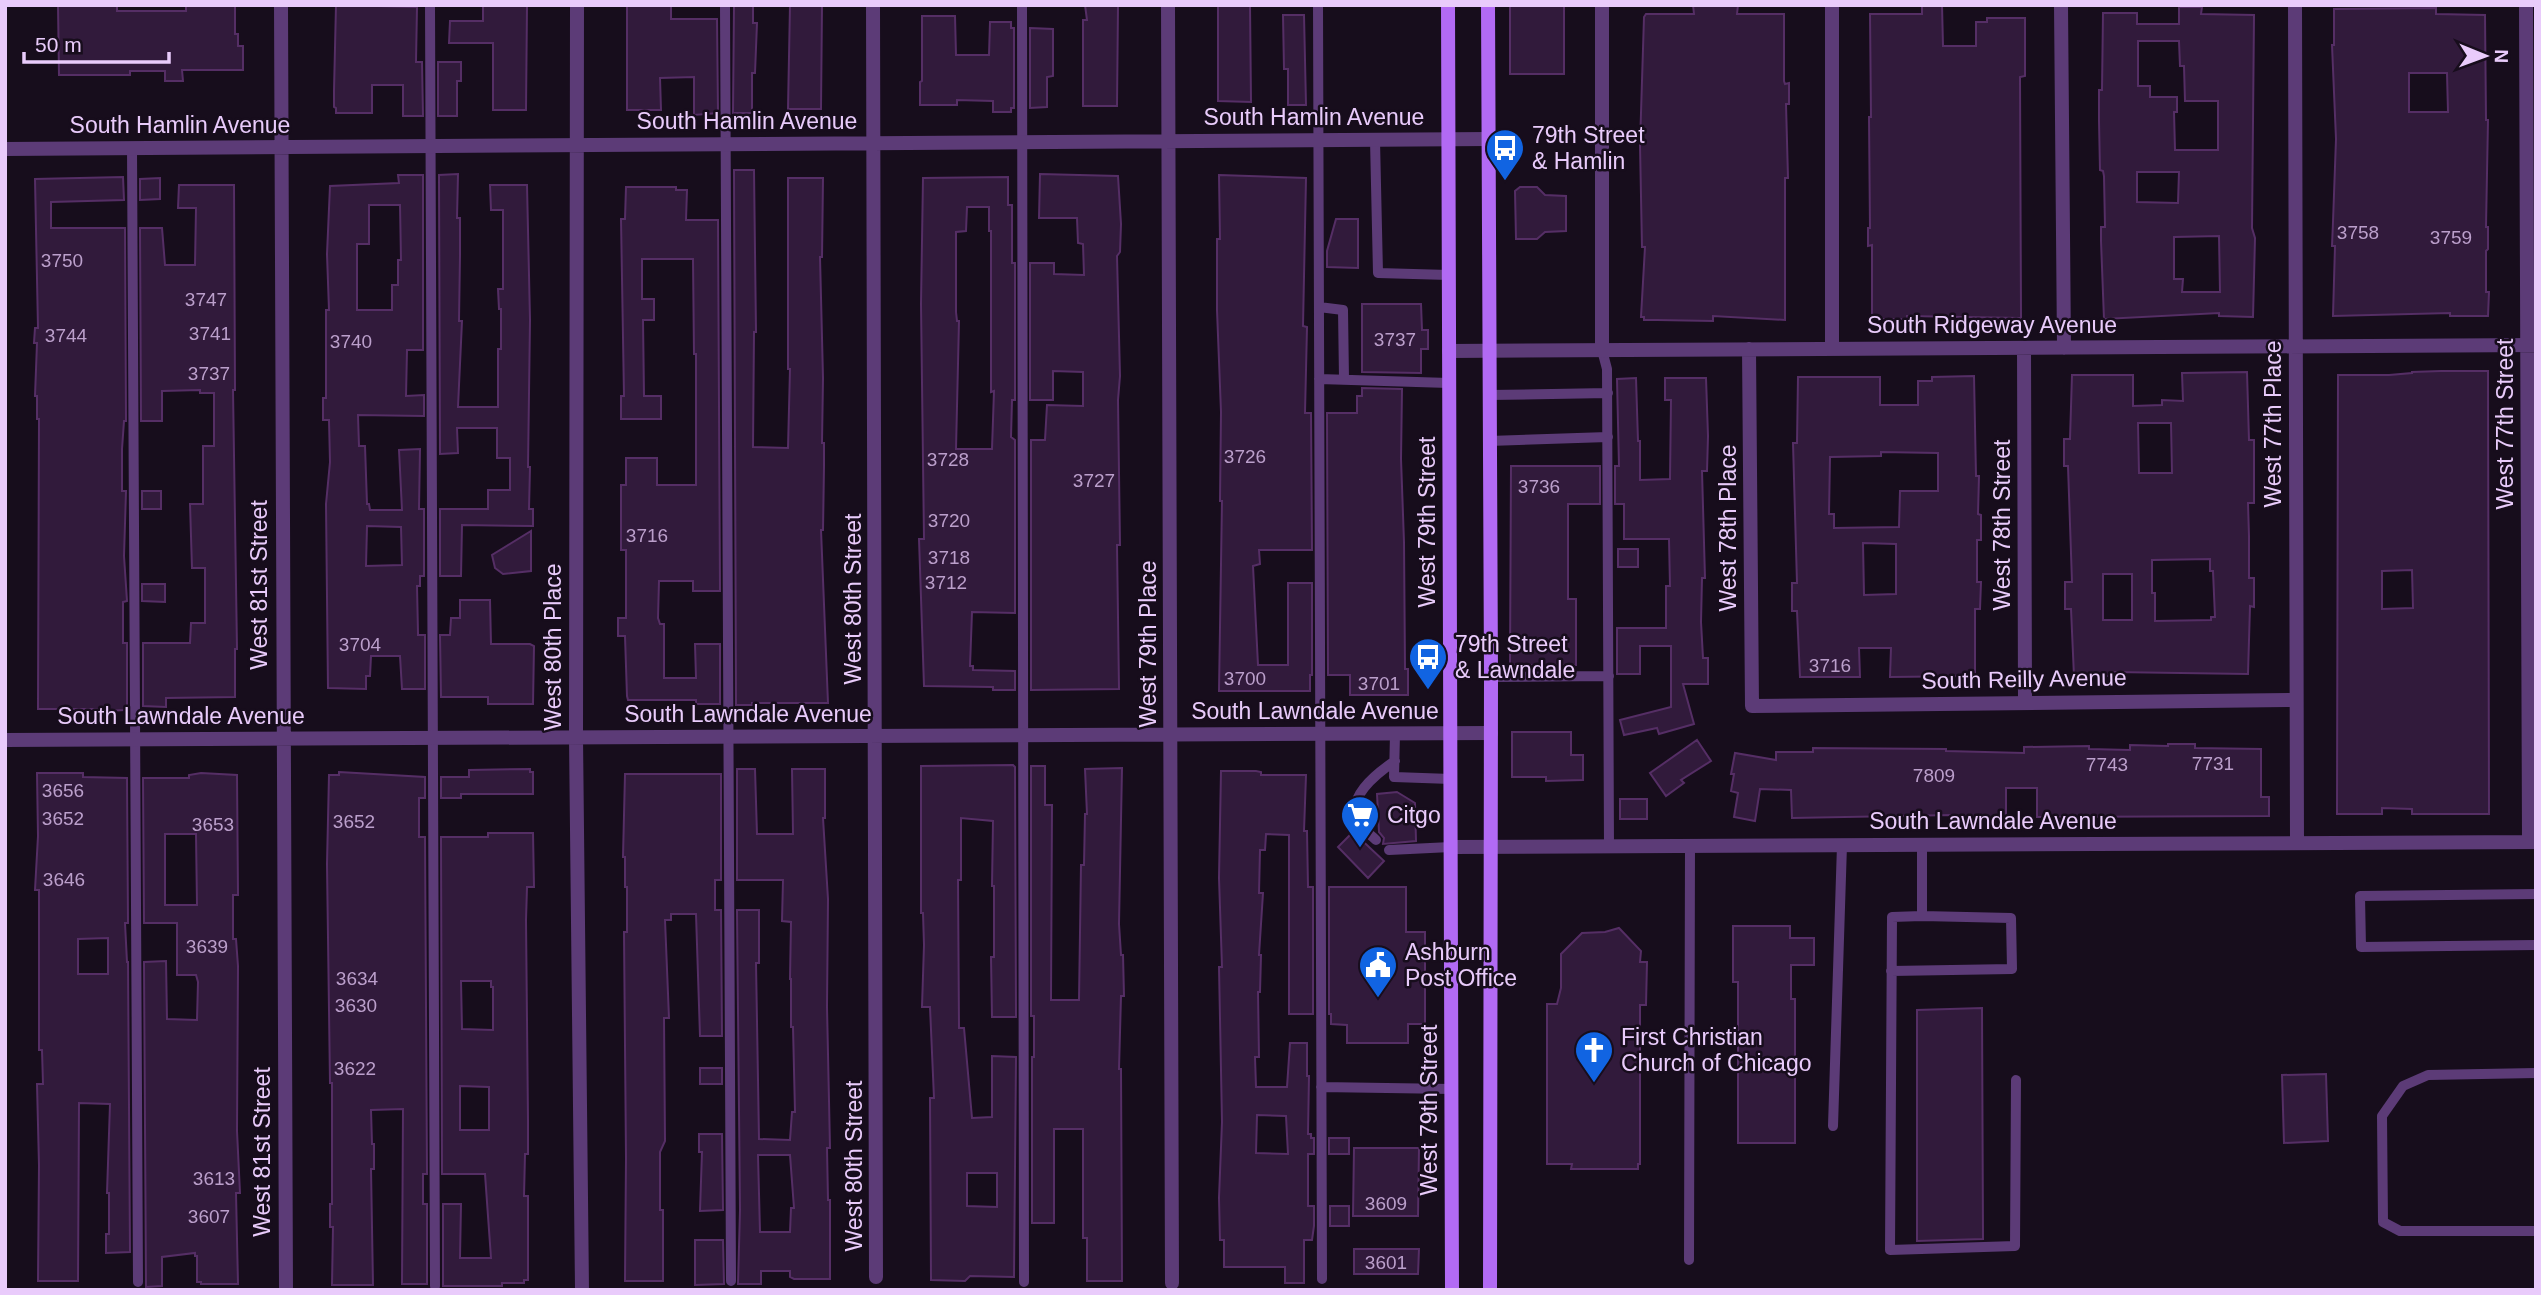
<svg xmlns="http://www.w3.org/2000/svg" width="2541" height="1295" font-family="Arial,sans-serif">
<rect width="100%" height="100%" fill="#170d1c"/>
<!-- building -->
<path fill="#311a3b" stroke="#552e65" stroke-width="2" fill-rule="evenodd" d="M58,5H117V11H186V5H235V34H238V46H243V70H182L183,81H165V71H130V75H59Z
M336,5L417,7L416,62H422L423,116H403V85H372V113H336V108L334,107V91Z
M483,5H527L526,110H493V43H449L450,21H483Z
M627,5H671V19H717L718,113L694,115V77L660,78L661,110H627Z
M734,5H753V23H757L755,73H752V113H733Z
M790,5H822L821,109H788Z
M1085,5H1118L1117,106H1083V20H1087Z
M1218,5H1250L1251,102L1218,101Z
M1510,5H1564V74H1510Z
M1693,5H1738L1737,14H1784V81L1785,84L1789,83V104H1786L1788,178H1785V320L1713,316V321L1657,320H1644V317H1641L1645,247H1642L1640,145L1644,17L1646,14H1694Z
M1922,5H1942L1943,46H1976V22H1987V18H2025V76L2020,77L2021,318L1907,316V319H1872V245L1868,246V228H1870L1869,117H1871L1870,14H1922Z
M2179,7H2202L2201,14L2254,15L2252,228L2255,238L2253,317L2219,316V313L2104,319L2101,241V227H2105L2104,176L2103,171L2100,170L2099,121V90H2102L2103,13H2137V24H2179ZM2138,41H2179L2180,66H2184L2185,101H2218V150H2175L2174,112H2177V97H2150V86H2138ZM2137,172H2179L2178,203L2137,202ZM2219,236L2220,292H2182L2183,279H2174V237Z
M2436,8V14L2485,15L2486,120H2488L2486,227H2488V249L2486,251V292H2489L2488,316H2450V313L2333,316L2335,246H2332L2333,222L2336,139L2332,45H2334V9ZM2409,73H2447L2448,112H2409Z
M1283,15H1304L1306,105H1288V69H1284Z
M922,16H955L956,55H989L990,22H1011V28H1014V108H1011V112H993V101L957,100V105H920V82L922,81Z
M1030,28L1053,29V76L1047,77V107L1030,108Z
M438,62H461V81H457V116H438Z
M734,170H754L756,332H754L753,447L788,448L790,369H788V178H823L822,257H820L823,378L822,443H824V466L823,530H821L828,703H752V705H736Z
M458,174L457,218H460V255L459,321H462L458,407H498V349H501V309H499L498,289H503V210H491L490,185H527L530,320L528,467H530L529,509H533V526L462,525L461,576H440V509H488V490H510V458H497V428H457L458,453L440,454L439,175Z
M1040,174L1118,176L1121,224L1120,252L1117,256L1120,376L1118,400L1120,545H1117L1119,689L1031,690V440H1045L1047,405L1083,406V372L1053,371V400H1030V263H1054V274L1084,275L1083,244L1078,243L1077,218H1039Z
M398,175H423V350H407L406,396L424,395V416L358,415L359,446H365L367,504H369L370,510H402L399,450L420,449L419,509H424V576H420V586H417L418,633V635H425V689H402L400,656H371L370,676H366V689L328,688L326,504L330,462L329,420H323V398H326V310H329L327,254L330,186L399,183ZM369,205H400L401,260H398V285H392V310H357V244H369ZM367,526L401,527L402,565L366,566Z
M1219,175L1306,178L1303,326L1307,327L1305,413H1311L1312,550H1259L1260,564L1253,566L1258,665H1288V583H1312V675H1310V691H1219L1222,501H1220L1221,412L1217,310V239H1220Z
M123,177L124,200L51,202V228H125L126,421H124L122,449V491H126L124,556L127,601L123,602V643H127V706H125V710L105,711V709H38L39,419H37V396H35L37,343H34L35,328H38L35,179Z
M1008,177V205H1012V263H1015V400H1012L1011,437L1015,440V613L972,612L970,666H973V670L1015,671V690H993V687L924,686L919,539H924L921,304L923,178ZM967,207H989V231H991V392L994,391L992,449H956L959,321H957L956,312V232L966,231Z
M160,178V199L140,200V179Z
M179,185H234L235,390H233L237,649H235V697L166,698V707L143,706V643H190L191,623H205V568H192L190,504H203V446H214V393H200V390L162,391V421H141L140,228H162L165,265H195L196,208H178Z
M626,187H676V190H687L686,220H718L720,591H693V581H659L658,618L660,624H664V678H696L695,644H720V704H696V700H628L627,696L625,636H618V618H626V550H621V485H626V458H657V485H696V354H694L693,259H642V299H654V320H643L644,396H661V419H621V396H624L621,219H625Z
M1520,187H1537L1545,195L1566,196V231L1545,232L1537,239H1516L1515,191Z
M1336,219H1358V268L1327,267V251Z
M1362,304H1421L1422,330H1428V349H1421V373L1362,372Z
M2441,371H2488L2489,814H2412V809L2382,808V814H2337L2338,375H2389L2412,373V372ZM2412,570L2413,608L2382,609V571Z
M2247,372L2249,440H2254V503H2248L2249,536V578H2254V607L2250,606L2248,674L2113,672V676H2074L2071,609H2065V582H2072L2068,466H2064V439H2070L2072,375H2133V406L2162,405V400L2183,401L2182,373ZM2138,423H2171L2172,473H2139ZM2210,559V571H2213L2215,617H2211V620L2155,621V593H2152V560ZM2103,574H2132V620H2103Z
M1974,376L1976,476H1979L1978,514L1981,515V540H1977V582H1981L1980,609H1975V676L1890,677L1891,648H1859L1860,677H1800L1797,611H1792V583H1797L1793,443H1797L1798,377H1880V405H1918V381H1932V377ZM1881,452L1938,453V491H1900L1899,527L1834,528V514H1829L1830,457L1881,456ZM1863,543L1896,544V594L1864,595Z
M1636,378L1638,441H1640V480L1670,479L1671,400H1665V378H1706L1708,436L1707,471H1702L1705,578H1702L1701,622L1703,658H1708V684H1683L1694,724L1659,734L1657,728L1624,735L1620,720L1671,707V646H1640V674H1617V628H1666V586H1670L1669,539H1624V504H1615V466H1619L1617,379Z
M1362,388L1402,389L1401,459L1404,542L1405,669H1408V695H1350V675H1328L1327,413H1357V396H1362Z
M1511,466H1600V504H1568V599H1576V665H1510Z
M142,491H161V509H142Z
M531,531V571L503,574L495,568L492,555Z
M1618,549H1638V567H1618Z
M142,584H165V602L142,601Z
M460,600H490L491,644H530L534,646L533,704H488V697H441L440,635H450L451,618H460Z
M1512,732H1571V755H1583V780L1546,781V777H1512Z
M1697,740L1711,761L1681,780L1684,783L1666,796L1650,773Z
M2168,744H2195V748L2261,749V797H2269V816L2037,817V788H2006V819L1952,817V815L1792,818L1791,790L1760,789L1755,821L1734,817L1738,793L1731,791L1734,774H1731L1735,753L1776,760V752H1813V748L1946,749V751L2024,753V747L2089,746V749L2130,750V745L2168,746Z
M1013,765L1015,767L1016,1017H992L991,957H994V886H992L993,821L961,818V880H958L959,1028H964L972,1118L992,1117V1056L1016,1057L1014,1277L970,1276L965,1281L931,1280L930,1098H934L930,1007H922L924,945L923,913H921V766ZM967,1173H997V1207L967,1206Z
M1031,766H1045V805H1052L1051,1000H1079L1081,865H1084L1085,814H1087L1085,769L1122,768L1119,924L1121,955H1123L1124,996H1121L1119,1069H1121L1122,1281H1087V1238H1083V1129H1054V1223H1032V1057H1034V1016H1031Z
M530,769V772H533V794H461V798H441V777H469V770Z
M737,769H755L757,834H793L792,769H825V818H823L828,899L827,1007L830,1148H827L828,1200H830V1279H794L790,1277V1271H761V1284H738L740,1210L737,910H759V963H756L759,1139L790,1140L792,1112H795L793,1027H791V979H790L791,922L782,921L783,880H737ZM758,1155H790L794,1208H791L790,1232H760Z
M1221,771H1256L1261,772V775H1306L1304,831H1307L1308,887H1313V1014H1289V835L1266,834L1265,850H1260L1259,893H1263L1259,955H1261L1260,992H1258L1259,1057H1255L1256,1087H1287L1290,1043H1307V1076H1309L1308,1134H1311V1138H1314V1154H1308V1206H1314V1226L1312,1240H1304V1283H1285V1267H1224V1240H1220L1219,1198L1222,1122L1219,967H1222L1219,878ZM1257,1115L1286,1116L1288,1154L1256,1153Z
M339,772L425,777V798H419V837H425L427,1174H423V1204H427V1284H402L403,1109L371,1110L372,1144H374V1169H371L373,1285H332L333,1227H330V1204H332V1083H330L327,864L329,775H339Z
M37,773H83V777L127,778L128,923H125L127,962H128L130,1252L106,1253V1234H109V1193H107L110,1104L79,1103L78,1281H38L39,1165L37,1084H43L42,1050H39V890H35L38,836ZM108,938V974H78V939Z
M201,773L237,775L238,895H233V939H236L238,966L237,1131L240,1193H236L238,1284H201V1282H197V1256H195V1253L162,1257V1286L146,1287L144,962L166,961L167,1019L197,1020L198,982L196,975H177V923H144L143,778H189V775ZM165,834H196L197,905H165Z
M625,774H721V880H715V910H721L722,1036H700L696,914H671V920H665L669,1018H664L665,1141L660,1152V1210H663V1281H625L626,1158L624,932H627V887H625V857H623Z
M1397,792L1415,803L1416,841L1383,844L1384,838L1379,832L1377,794Z
M1620,799H1647V819H1620Z
M1353,832L1384,861L1368,878L1338,847Z
M488,833H533L534,887H527L526,920L528,1120V1154H525L524,1196H528V1280H524V1283H502V1286H443V1204H461L460,1258H491L485,1174H442L441,837H488ZM461,981H491V987H493V1030L462,1029ZM460,1086L489,1087V1130H460Z
M1329,887H1406V932H1425V1024H1408V1043H1347V1025L1331,1024V1014H1329Z
M1733,926H1790V938H1814V965H1791V999H1795V1143H1738V982H1733Z
M1619,928L1641,951L1640,962H1647L1646,1005H1640V1164H1638V1169H1571L1572,1164H1547V1004H1557L1561,988V954L1582,933L1605,932Z
M1982,1008L1983,1239L1917,1241V1010Z
M700,1068H722V1084H700Z
M2326,1074L2328,1141L2284,1143L2282,1075Z
M699,1134H722L723,1210L700,1211L702,1152H699Z
M1329,1138H1349V1154H1329Z
M1354,1148H1419L1418,1216H1353Z
M1330,1206H1349V1226H1330Z
M695,1240H723L724,1284L695,1285Z
M1354,1249H1419L1418,1274H1354Z"/>
<g fill="none" stroke-linecap="round" stroke-linejoin="round">
<!-- service -->
<path stroke="#5c3b77" stroke-width="10" d="M430,5L435,1286
M725,5L731,1281
M1022,5L1024,1282
M1318,5L1322,1279
M1375,140L1378,273L1449,275
M132,148L138,1282
M1319,307L1343,310L1344,379
M1602,350L1607,369L1609,846
M1319,379L1449,383
M1489,395L1608,393
M1489,441L1608,437
M1491,677L1609,676
M1395,734L1394,777L1451,779
M1376,840C1371,835 1363,830 1359,824C1343,799 1377,773 1395,761
M1922,844V916L1892,917L1890,1250L2015,1246L2016,1080
M1389,850L1451,847
M2536,894L2360,896L2361,947L2536,945
M1891,971L2012,969L2011,918L1922,916
M2536,1073L2428,1075L2403,1086L2382,1116L2383,1222L2400,1231H2536
M1321,1087L1452,1089
M1833,1126L1842,845
M1689,1260L1690,845"/>
<!-- minor -->
<path stroke="#5c3b77" stroke-width="14" d="M281,5L286,1290
M577,5L576,737L582,1290
M873,5L876,1277
M1168,5L1172,1283
M1602,5V350
M1832,5V349
M2061,5L2064,348
M2295,5L2297,843
M2526,5L2529,842
M5,149L1489,139
M2024,348L2025,701
M1749,349L1752,706L2296,700
M1449,351L2536,345
M5,740L1491,733
M1451,847L2536,842"/>
<!-- secondary -->
<path stroke="#b26af4" stroke-width="14" d="M1448,5L1452,1290
M1488,5L1491,677L1490,1290"/>
</g>
<!-- icons -->
<defs>
<symbol id="bus-pin" viewBox="-11 -11 22 30"><path d="M0 17L-7.5 6A9.5 9.5 0 1 1 7.5 6Z" fill="#1164e2" stroke="#170d1c"/><path d="M-5-6H5V4H4V6H2V4H-2V6H-4V4H-5ZM-3.5-4V0h7V-4ZM-3.5 1.2v1.5H-2V1.2ZM2 1.2v1.5H3.5V1.2Z" fill="#fff"/></symbol>
<symbol id="supermarket-pin" viewBox="-11 -11 22 30"><path d="M0 17L-7.5 6A9.5 9.5 0 1 1 7.5 6Z" fill="#1164e2" stroke="#170d1c"/><path d="M-6-5.5h2.5l.6 2H6L4.5 2H-2.5L-4.4-4H-6ZM-1.5 3.2a1.3 1.3 0 1 0 .1 0ZM3 3.2a1.3 1.3 0 1 0 .1 0Z" fill="#fff"/></symbol>
<symbol id="civic-pin" viewBox="-11 -11 22 30"><path d="M0 17L-7.5 6A9.5 9.5 0 1 1 7.5 6Z" fill="#1164e2" stroke="#170d1c"/><path d="M-.6-6.5H3V-4.5H.6V-3L4-1V1h2V6H-6V1h2V-1L-.6-3ZM-1.2 2.5V6h2.4V2.5Z" fill="#fff"/></symbol>
<symbol id="church-pin" viewBox="-11 -11 22 30"><path d="M0 17L-7.5 6A9.5 9.5 0 1 1 7.5 6Z" fill="#1164e2" stroke="#170d1c"/><path d="M-1.2-6h2.4v3.5h3.3v2.4h-3.3V6h-2.4V-.1h-3.3v-2.4h3.3Z" fill="#fff"/></symbol>
</defs>
<g fill-rule="evenodd">
<use href="#bus-pin" x="1483" y="126" width="44" height="60"/>
<use href="#bus-pin" x="1406" y="635" width="44" height="60"/>
<use href="#supermarket-pin" x="1338" y="793" width="44" height="60"/>
<use href="#civic-pin" x="1356" y="943" width="44" height="60"/>
<use href="#church-pin" x="1572" y="1028" width="44" height="60"/>
</g>
<g text-anchor="middle" dominant-baseline="central" stroke-width="5" stroke-linejoin="round" paint-order="stroke">
<!-- number labels -->
<g font-size="19" fill="#bb9fcb">
<text x="2358" y="232">3758</text>
<text x="2451" y="237">3759</text>
<text x="62" y="260">3750</text>
<text x="206" y="299">3747</text>
<text x="210" y="333">3741</text>
<text x="66" y="335">3744</text>
<text x="1395" y="339">3737</text>
<text x="351" y="341">3740</text>
<text x="209" y="373">3737</text>
<text x="1245" y="456">3726</text>
<text x="948" y="459">3728</text>
<text x="1094" y="480">3727</text>
<text x="1539" y="486">3736</text>
<text x="949" y="520">3720</text>
<text x="647" y="535">3716</text>
<text x="949" y="557">3718</text>
<text x="946" y="582">3712</text>
<text x="360" y="644">3704</text>
<text x="1830" y="665">3716</text>
<text x="1245" y="678">3700</text>
<text x="1379" y="683">3701</text>
<text x="2213" y="763">7731</text>
<text x="2107" y="764">7743</text>
<text x="1934" y="775">7809</text>
<text x="63" y="790">3656</text>
<text x="63" y="818">3652</text>
<text x="354" y="821">3652</text>
<text x="213" y="824">3653</text>
<text x="64" y="879">3646</text>
<text x="207" y="946">3639</text>
<text x="357" y="978">3634</text>
<text x="356" y="1005">3630</text>
<text x="355" y="1068">3622</text>
<text x="214" y="1178">3613</text>
<text x="1386" y="1203">3609</text>
<text x="209" y="1216">3607</text>
<text x="1386" y="1262">3601</text>
</g>
<!-- street labels -->
<g font-size="23" fill="#e9cbfb" stroke="#170d1c">
<text x="1314" y="117">South Hamlin Avenue</text>
<text x="747" y="121">South Hamlin Avenue</text>
<text x="180" y="125">South Hamlin Avenue</text>
<text x="1992" y="325">South Ridgeway Avenue</text>
<text transform="translate(2273 424) rotate(-90)">West 77th Place</text>
<text transform="translate(2505 424) rotate(-90)">West 77th Street</text>
<text transform="translate(1427 522) rotate(-90)">West 79th Street</text>
<text transform="translate(2002 525) rotate(-90)">West 78th Street</text>
<text transform="translate(1728 528) rotate(-90)">West 78th Place</text>
<text transform="translate(259 585) rotate(-90)">West 81st Street</text>
<text transform="translate(853 599) rotate(-90)">West 80th Street</text>
<text transform="translate(1148 644) rotate(-90)">West 79th Place</text>
<text transform="translate(553 647) rotate(-90)">West 80th Place</text>
<text transform="translate(2024 679) rotate(-1)">South Reilly Avenue</text>
<text x="1315" y="711">South Lawndale Avenue</text>
<text x="748" y="714">South Lawndale Avenue</text>
<text x="181" y="716">South Lawndale Avenue</text>
<text x="1993" y="821">South Lawndale Avenue</text>
<text transform="translate(1429 1110) rotate(-90)">West 79th Street</text>
<text transform="translate(262 1152) rotate(-90)">West 81st Street</text>
<text transform="translate(854 1166) rotate(-90)">West 80th Street</text>
</g>
<!-- poi labels -->
<g font-size="23" fill="#e9cbfb" stroke="#170d1c" text-anchor="start">
<text x="1532" y="135">79th Street<tspan x="1532" dy="26">&amp; Hamlin</tspan></text>
<text x="1455" y="644">79th Street<tspan x="1455" dy="26">&amp; Lawndale</tspan></text>
<text x="1387" y="815">Citgo</text>
<text x="1405" y="952">Ashburn<tspan x="1405" dy="26">Post Office</tspan></text>
<text x="1621" y="1037">First Christian<tspan x="1621" dy="26">Church of Chicago</tspan></text>
</g>
</g>
<!-- border -->
<rect width="2541" height="1295" fill="none" stroke="#e9cbfb" stroke-width="14"/>
<!-- north arrow -->
<g transform="translate(2485 56) rotate(91)" stroke="#170d1c" stroke-width="5" paint-order="stroke">
<path d="M0-5L12 26L0 18L-12 26Z" fill="#e9cbfb"/>
<text y="-10" font-size="19" font-weight="bold" text-anchor="middle" fill="#e9cbfb">N</text>
</g>
<!-- scale -->
<path d="M24 52v10h145v-10" fill="none" stroke="#e9cbfb" stroke-width="3.5"/>
<text x="35" y="52" font-size="21" fill="#e9cbfb" stroke="#170d1c" stroke-width="5" paint-order="stroke">50 m</text>
</svg>
